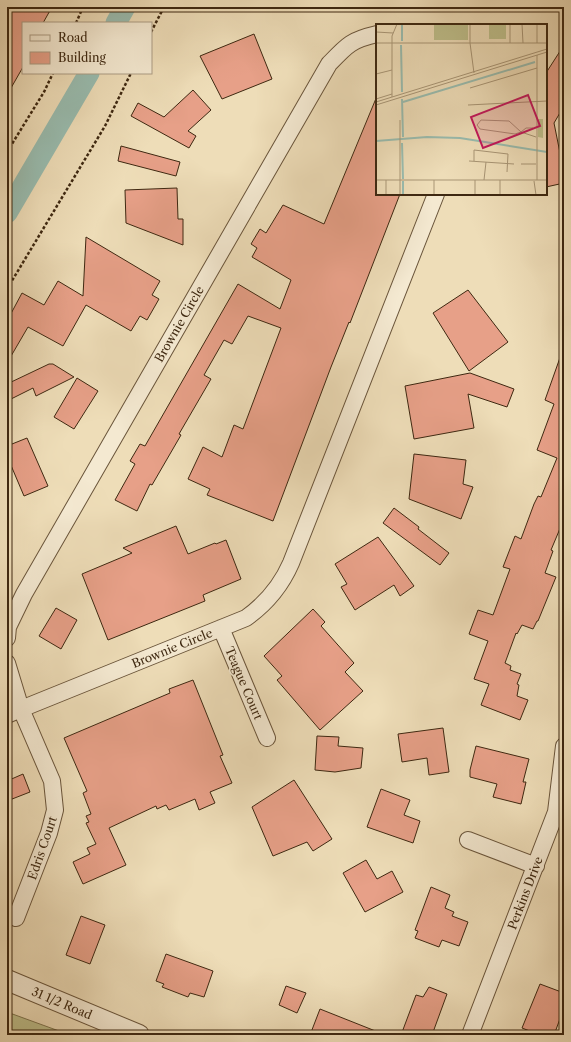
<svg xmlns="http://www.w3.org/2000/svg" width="571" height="1042" font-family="'Libre Caslon Text',serif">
<rect width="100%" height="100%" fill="#eeddb8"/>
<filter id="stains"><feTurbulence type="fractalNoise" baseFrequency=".005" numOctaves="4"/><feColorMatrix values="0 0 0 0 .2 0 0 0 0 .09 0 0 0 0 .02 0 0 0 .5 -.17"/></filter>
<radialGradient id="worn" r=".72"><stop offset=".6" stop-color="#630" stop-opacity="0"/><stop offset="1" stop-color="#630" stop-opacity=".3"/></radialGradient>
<!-- green -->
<path fill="#bebf8b" stroke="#7e744e" d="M7,1012L70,1035H7Z"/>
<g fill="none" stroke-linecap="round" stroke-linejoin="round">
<!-- canal -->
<path stroke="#99bcaf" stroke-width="21" d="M116,23L125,7
M7,213L89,73"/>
</g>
<!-- building -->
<path fill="#e7a088" stroke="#3e2811" d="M7,7H52L43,23H23V67L7,95Z
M254,34L272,79L222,99L200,56Z
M564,45V106L554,123L564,173V183L546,187V73Z
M193,90L211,110L188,131L196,136L189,148L131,116L138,103L164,117Z
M377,96V194H400L350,323L349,322L331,367L273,521L207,495L210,489L188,479L203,447L222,457L234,425L243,429L281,328L248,316L232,344L224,340L204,375L211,379L179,434L181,435L152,485L150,484L137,511L115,500L135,464L130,461L140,444L145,446L238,284L280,309L291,280L252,257L257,248L251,244L260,229L266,233L283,205L324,224Z
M121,146L180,162L176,176L118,161Z
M177,188L178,219H183V245L126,223L125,190Z
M86,237L160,281L152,295L159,299L147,320L140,316L131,331L86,305L63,346L28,327L7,363V321L22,293L44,305L58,281L83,296Z
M468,290L508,342L469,371L433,313Z
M562,352L564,353V519L551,550L553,551L545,573L556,577L538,621H537L533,629L522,625L517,634L516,633L505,663L511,666L510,670L521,674L517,684L519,685L517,696L528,700L520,720L481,705L489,684L474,679L488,641L469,634L478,610L493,615L510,569L503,567L515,536L521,539L534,504L538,496L541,497L557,458L537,450L554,404L545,400Z
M49,364H53L74,377L36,396L33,388L7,401V384Z
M470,373L514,389L507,407L468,394L474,428L414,439L405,386Z
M77,378L98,391L74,429L54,417Z
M27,438L48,486L24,496L7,456V446Z
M414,454L466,460L463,484L473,487L461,519L409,499Z
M394,508L419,527L418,529L449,553L440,565L383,523Z
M176,526L188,554L215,543L216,544L226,540L241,579L203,595L205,601L108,640L82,574L132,553L123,548Z
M378,537L414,586L400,596L394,585L355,610L341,587L347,584L335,564Z
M56,608L77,620L61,649L39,636Z
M313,609L325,622L321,626L354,663L345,672L363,691L320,730L277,680L282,676L264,656Z
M193,680L223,755L220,756L232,783L210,792L215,803L199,810L195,799L169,810L166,805L157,809L156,806L109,828L126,865L83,884L73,862L90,854L87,848L96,844L86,823L89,822L86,816L91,814L83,793L87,791L64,738L170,693L169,689Z
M443,728L449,772L429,775L427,758L402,762L398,734Z
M317,736L339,737L338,746L363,748L361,768L335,772L315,770Z
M476,746L529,759L523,782H526L521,804L493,797L497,784L470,777V770Z
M23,774L30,792L7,801V781Z
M294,780L332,839L313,851L307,842L273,856L252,807Z
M381,789L410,800L404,815L420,821L413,843L367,827Z
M366,860L377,879L392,871L403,892L365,912L343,873Z
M431,887L450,895L445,908L454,912L452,916L468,922L459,946L442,940L439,947L415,938L418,931L415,930Z
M81,916L105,925L90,964L66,955Z
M166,954L213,971L204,997L190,993L188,997L162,987L164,984L156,981Z
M540,984L564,993V1008L554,1035H540L522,1028Z
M286,986L306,993L297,1013L279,1005Z
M429,987L447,994L432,1035H401L416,995L423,997Z
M320,1009L383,1034V1035H310Z"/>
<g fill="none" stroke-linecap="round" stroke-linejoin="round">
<defs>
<path id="minor" d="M221,628L267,738
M7,638L8,627L24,594L329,64C347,45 351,40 377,34
M7,663L21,709L246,618C267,603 281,586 291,563L436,194
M7,715L21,709L52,781L55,810L49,833L16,918
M468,840L536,866
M470,1035L556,812L564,746"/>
<path id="tertiary" d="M7,980L139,1035"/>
</defs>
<!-- minor casing -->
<use href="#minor" stroke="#6a553b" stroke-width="18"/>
<!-- tertiary casing -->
<use href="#tertiary" stroke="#6a553b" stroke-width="22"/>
<!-- path -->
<path stroke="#3e2811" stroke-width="2.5" stroke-dasharray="3 2" stroke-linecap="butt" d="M76,23L83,7
M151,32L164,7
M7,152L44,92L53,73
M7,289L105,126L131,73"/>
<!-- minor -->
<use href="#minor" stroke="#f4e9d1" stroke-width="16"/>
<!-- tertiary -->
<use href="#tertiary" stroke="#f4e9d1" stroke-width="20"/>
</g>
<g text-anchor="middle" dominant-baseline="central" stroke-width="3.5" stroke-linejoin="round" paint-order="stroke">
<!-- street labels -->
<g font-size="12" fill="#3e2811" stroke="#f4e9d1">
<text transform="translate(179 324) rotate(-60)">Brownie Circle</text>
<text transform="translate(172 648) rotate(-22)">Brownie Circle</text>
<text transform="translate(244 683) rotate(67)">Teague Court</text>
<text transform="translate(42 848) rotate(-71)">Edris Court</text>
<text transform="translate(525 893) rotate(-69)">Perkins Drive</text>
<text transform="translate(62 1003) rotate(23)">31 1/2 Road</text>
</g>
</g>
<!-- overview -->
<g transform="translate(376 24)">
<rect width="171" height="171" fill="#eeddb8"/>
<path d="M58,0H92V16H58ZM113,0H130V15H113ZM162,95H167V114L162,113Z" fill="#bebf8b"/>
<path fill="none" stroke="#99bcaf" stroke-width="2" d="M26,17V0M25,21L26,68M26,75L27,113M27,78L159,38M0,117L51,113L84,114L171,128M26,119L27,155M27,171V157"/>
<path fill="none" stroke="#a89575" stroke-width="1" d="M94,0V19H171M146,0L147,19M161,0V19M0,8L17,9M0,19H94L98,49M134,19V0M0,50L16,46M94,64L161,44M16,73V12L21,0M0,75L16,70M0,78L171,25M0,81L171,28M92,81L171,77M24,96V171M105,96L133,97L145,108L139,110L104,105L101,101ZM157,104H150L145,108L160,113M93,137L138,140M98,137V126L132,130L131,148M145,140H160M0,156H171M10,156V171M58,156V171M99,156V171M108,156L110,138M161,156V31M158,157L160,171M124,171V156"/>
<path fill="#c2185b" fill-opacity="0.15" stroke="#c2185b" stroke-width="2" d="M152,71L164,102L107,124L95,93Z"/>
<rect width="171" height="171" fill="none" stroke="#3e2811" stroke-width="2"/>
</g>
<!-- margin -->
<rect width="571" height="1042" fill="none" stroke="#eeddb8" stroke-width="24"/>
<rect x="8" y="8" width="555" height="1026" fill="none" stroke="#3e2811" stroke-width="2"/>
<rect x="12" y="12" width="547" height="1018" fill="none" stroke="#3e2811"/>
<!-- legend -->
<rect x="22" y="22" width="130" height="52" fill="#f4e9d1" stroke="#ab9c84"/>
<rect x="30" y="35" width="20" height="6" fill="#f4e9d1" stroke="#ab9c84"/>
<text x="58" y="42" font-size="12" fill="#3e2811">Road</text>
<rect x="30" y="52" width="20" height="12" fill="#e7a088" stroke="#ab9c84"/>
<text x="58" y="62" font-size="12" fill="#3e2811">Building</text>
<rect width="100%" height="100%" filter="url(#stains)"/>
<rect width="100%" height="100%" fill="url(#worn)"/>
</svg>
